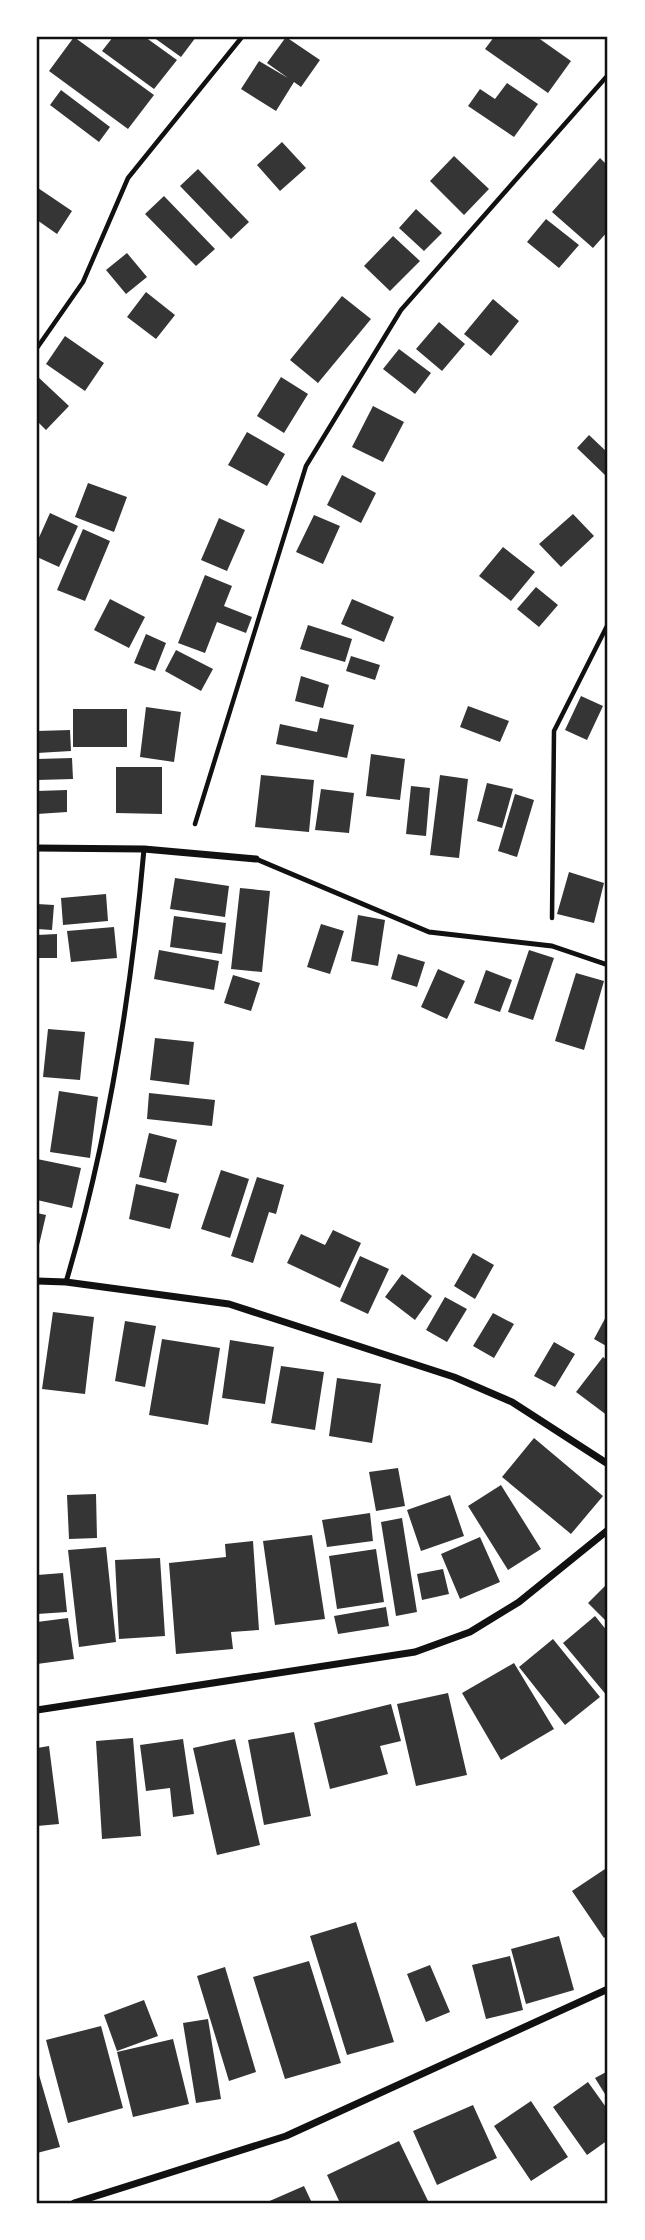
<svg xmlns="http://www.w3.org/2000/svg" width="645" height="2240" font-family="Mulish,sans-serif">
<rect width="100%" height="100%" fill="#fff"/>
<!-- building -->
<path fill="#353535" d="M74,37L154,95L128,129L49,71Z
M113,37H145L177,60L154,89L102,51Z
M153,37H196L181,57Z
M286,37L320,60L301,87L294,82L276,111L241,89L259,61L288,78L267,63Z
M494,37H537L571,61L548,93L485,49Z
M507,83L538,104L514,137L468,106L480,89L495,99Z
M61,90L110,127L99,142L50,105Z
M282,142L306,168L280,191L257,165Z
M454,156L489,189L464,215L430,181Z
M600,158L608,166V231L593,248L552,212Z
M198,169L249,222L231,239L180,186Z
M38,188L72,211L57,234L37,220Z
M164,196L215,249L196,266L145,214Z
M416,209L442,233L424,251L399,228Z
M546,219L579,245L559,268L527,242Z
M393,236L420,261L390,291L364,266Z
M127,253L147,277L126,294L106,270Z
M146,292L175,315L156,339L127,317Z
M342,296L371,319L318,383L290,360Z
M493,299L519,321L491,356L464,334Z
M439,322L465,344L442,371L416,349Z
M65,336L104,363L85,391L46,364Z
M399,349L431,373L415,394L383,369Z
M37,376L69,406L46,430L37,421Z
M281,377L308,394L284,433L257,416Z
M373,406L404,422L383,462L352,447Z
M247,432L285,454L267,486L228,465Z
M589,435L608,453V472L605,475L577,448Z
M342,475L376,493L361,523L327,505Z
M88,483L127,497L114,532L75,517Z
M50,513L78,526L59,567L37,557V542Z
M573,514L594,536L561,567L539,544Z
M314,515L340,526L323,564L296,552Z
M219,518L245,530L227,571L201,560Z
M83,529L110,541L85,601L57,590Z
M503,547L535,572L511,601L479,576Z
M205,575L232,586L224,606L252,617L246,633L217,622L205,653L178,643Z
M536,587L558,605L539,627L517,609Z
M110,599L145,617L129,648L94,630Z
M352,599L394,617L384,642L341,624Z
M308,625L352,639L345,662L300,649Z
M146,634L166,643L155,671L134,663Z
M176,650L213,669L201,691L165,671Z
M351,656L380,665L375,680L346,671Z
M301,676L329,685L323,708L295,701Z
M581,696L603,706L587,740L565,730Z
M468,706L509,721L500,742L460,727Z
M146,707L181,712L174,762L140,757Z
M73,709H127V747H73Z
M320,718L354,725L347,758L276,744L280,724L317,732Z
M70,730L71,751L37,753V731Z
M371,754L405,759L400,800L366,796Z
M72,758L73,779L37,780V759Z
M116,767H162V814L116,813Z
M261,775L314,780L309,832L255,827Z
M440,775L468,779L459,858L430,855Z
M487,783L513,789L502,828L477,821Z
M411,786L430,788L426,836L406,834Z
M321,789L354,793L349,833L315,830Z
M67,790V812L37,814V791Z
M515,794L534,800L517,857L498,851Z
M569,872L604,883L594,923L557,914Z
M175,878L229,886L225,917L170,909Z
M240,888L270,891L262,972L231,969Z
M106,894L108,921L63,925L61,898Z
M37,904L54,905L52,930L37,929Z
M358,915L385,920L378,966L351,961Z
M174,916L226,923L222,954L170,947Z
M321,924L344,931L330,974L307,967Z
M114,927L117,958L71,962L67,931Z
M57,934V958H37V935Z
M159,950L219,961L214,990L154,979Z
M529,950L554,958L533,1020L508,1012Z
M398,954L425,962L417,987L391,979Z
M438,969L465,981L447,1019L421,1007Z
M486,970L512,980L500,1012L474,1003Z
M576,973L604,981L584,1050L555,1041Z
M233,975L260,983L251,1011L224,1003Z
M48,1029L85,1032L80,1080L43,1077Z
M155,1038L194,1042L189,1085L150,1080Z
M59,1091L98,1097L90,1158L50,1152Z
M149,1093L215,1100L212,1126L147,1119Z
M149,1133L177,1140L166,1183L139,1177Z
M37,1159L81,1168L72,1208L37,1200Z
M221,1170L249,1179L230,1238L201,1229Z
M257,1177L284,1185L276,1214L269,1212L253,1263L231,1256Z
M136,1184L179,1194L170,1229L129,1219Z
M37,1213L46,1215L39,1245L37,1244Z
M333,1230L361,1243L340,1288L287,1263L301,1234L325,1245Z
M473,1253L494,1265L475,1299L454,1286Z
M360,1256L389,1269L368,1314L340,1301Z
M402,1274L432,1296L415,1320L385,1297Z
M445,1297L467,1309L447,1342L426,1330Z
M53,1312L94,1317L85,1394L42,1389Z
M493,1313L514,1324L494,1358L473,1346Z
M608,1313V1347L594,1339Z
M125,1321L156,1326L145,1387L115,1381Z
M162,1339L220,1348L208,1425L149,1415Z
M230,1340L274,1347L265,1404L222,1398Z
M554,1342L575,1354L555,1387L534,1376Z
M603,1357L608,1361V1416L576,1392Z
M281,1366L324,1372L315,1430L271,1423Z
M337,1378L381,1384L372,1443L329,1436Z
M534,1438L603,1496L571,1534L502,1477Z
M398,1468L405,1506L376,1511L369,1472Z
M501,1485L541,1549L508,1570L468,1506Z
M96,1494L97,1538L69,1539L67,1495Z
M450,1495L464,1536L421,1551L407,1510Z
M370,1513L373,1541L327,1547L322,1520Z
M402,1518L417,1612L396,1616L381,1522Z
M312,1535L325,1619L275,1625L263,1541Z
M480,1537L500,1582L460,1599L441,1554Z
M253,1541L259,1630L231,1632L233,1649L176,1654L169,1563L226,1557L225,1544Z
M106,1547L116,1642L79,1647L68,1550Z
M376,1549L384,1602L337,1609L329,1556Z
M160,1558L165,1636L119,1639L115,1560Z
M443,1569L449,1594L422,1600L417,1574Z
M63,1573L67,1612L37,1614V1575Z
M608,1583V1623L588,1603Z
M386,1607L389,1626L338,1634L334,1616Z
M595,1616L608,1632V1697L563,1643Z
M68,1618L74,1659L37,1664V1622Z
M553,1639L600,1697L565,1725L519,1667Z
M514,1663L554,1729L501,1760L462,1693Z
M448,1693L467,1775L416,1786L397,1704Z
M391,1704L401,1741L380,1746L388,1774L330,1789L314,1723Z
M294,1732L311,1816L264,1825L248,1740Z
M133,1738L141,1836L102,1839L96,1741Z
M183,1739L194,1814L173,1817L170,1788L146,1791L140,1745Z
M235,1739L260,1845L217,1855L193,1748Z
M49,1746L59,1824L37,1826V1748Z
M608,1867V1935L604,1938L572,1891Z
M356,1922L394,2042L347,2055L310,1936Z
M559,1936L574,1990L526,2004L511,1949Z
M510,1956L523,2010L486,2019L472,1965Z
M309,1961L341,2063L285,2079L253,1977Z
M430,1965L450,2012L426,2022L407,1974Z
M225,1967L256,2072L229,2081L197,1976Z
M144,2000L158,2036L117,2051L104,2015Z
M208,2019L221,2099L196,2103L183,2023Z
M101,2026L123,2108L68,2123L46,2040Z
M173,2039L189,2104L133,2117L117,2052Z
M37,2068L60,2147L37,2153Z
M608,2071V2099L595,2078Z
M588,2082L608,2110V2140L587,2155L553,2107Z
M531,2101L568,2157L531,2181L494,2126Z
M473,2105L497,2158L437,2185L413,2131Z
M399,2141L429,2203H340L327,2175Z
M304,2186L312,2203H265Z"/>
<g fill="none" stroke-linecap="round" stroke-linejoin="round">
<!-- path -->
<path stroke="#111" stroke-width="4.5" d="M37,348L83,282L128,178L242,37
M195,824L306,466L401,310L608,75
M552,918L554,731L608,624"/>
<!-- service -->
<path stroke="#111" stroke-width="5" d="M256,859L429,932L552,946L608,965
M66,1282C108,1141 131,996 144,849"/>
<!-- minor -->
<path stroke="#111" stroke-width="7" d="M37,848L144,849L256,859
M37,1281L66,1282L229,1304L454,1377L512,1402L608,1464
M37,1710L415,1652L470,1632L519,1602L608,1530
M74,2203L286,2136L608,1989"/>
</g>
<!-- border -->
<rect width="645" height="2240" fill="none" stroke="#ffffff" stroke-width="77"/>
<rect x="38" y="38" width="568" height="2164" fill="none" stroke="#111" stroke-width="2.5"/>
</svg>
